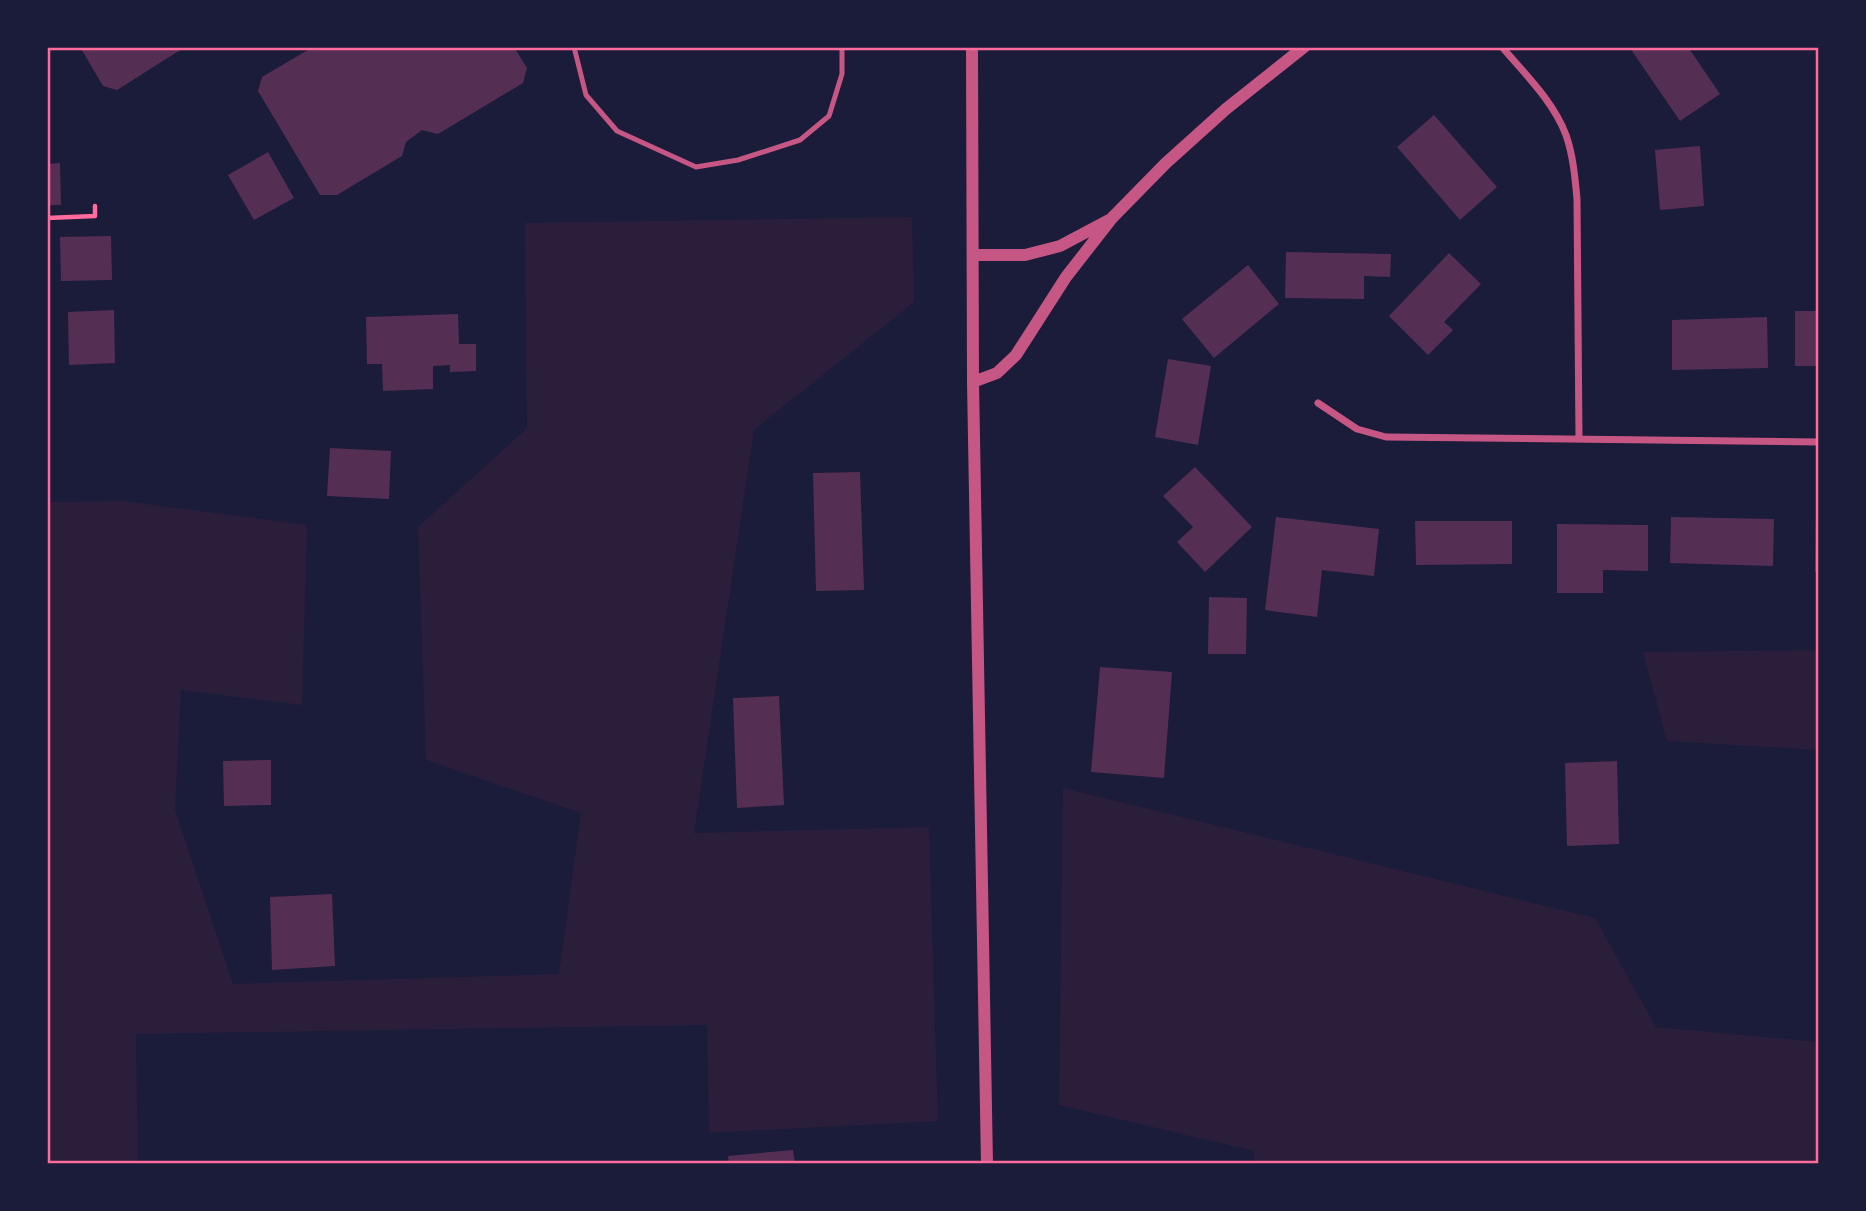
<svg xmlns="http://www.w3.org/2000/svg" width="1866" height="1211" font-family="Commissioner,sans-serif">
<rect width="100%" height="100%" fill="#1b1b3a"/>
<!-- green -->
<path fill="#2a1e3b" d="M912,217L914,302L754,430L694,833L929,827L938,1121L709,1133L707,1025L136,1034L138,1164H47V502L123,501L307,525L302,705L181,690L175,810L233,984L559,974L581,813L426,760L418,527L527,428L525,223Z
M1819,650V750L1667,741L1643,652Z
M1063,788L1595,918L1656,1027L1819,1042V1164H1254V1151L1059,1105Z"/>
<!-- building -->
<path fill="#542f53" d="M80,47H185L117,90L103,86Z
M313,47H514L527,68L523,83L438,134L422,130L406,142L402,156L337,195H320L258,91L262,77Z
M1637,47H1688L1720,94L1680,121L1632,51Z
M1434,115L1497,187L1460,220L1397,147Z
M1700,146L1704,206L1660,210L1655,150Z
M268,152L294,198L254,220L228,175Z
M60,163L61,205H47V164Z
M111,236L112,280L61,281L60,237Z
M1286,252L1391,254L1390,277L1364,276V299L1285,298Z
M1449,253L1481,284L1444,322L1453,330L1428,355L1389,316Z
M1248,265L1279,304L1214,358L1182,319Z
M114,310L115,363L69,365L68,312Z
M1795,311H1819V366H1795Z
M458,314L459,344H476V371L450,372V365L433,366V389L383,391L382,364H367L366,317Z
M1767,317L1768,368L1672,370V320Z
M1168,359L1211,366L1198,445L1155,437Z
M330,448L391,451L389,499L327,496Z
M1195,467L1252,527L1205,572L1177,542L1193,527L1163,496Z
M860,472L864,590L816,591L813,473Z
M1816,514H1819V572H1815Z
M1276,517L1379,529L1374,576L1322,570L1317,617L1265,610Z
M1671,517L1774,519L1773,566L1670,563Z
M1415,521H1512V564L1416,565Z
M1557,524L1648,525V571L1603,570V593H1557Z
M1209,597L1247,598L1246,654H1208Z
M1100,667L1172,672L1164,778L1091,772Z
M779,696L784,805L737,808L733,698Z
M271,760V805L224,806L223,761Z
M1617,761L1619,844L1567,846L1565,763Z
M332,894L335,966L272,970L270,897Z
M793,1150L795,1164H729L728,1156Z"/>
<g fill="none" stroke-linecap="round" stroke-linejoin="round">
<!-- path -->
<path stroke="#ff6b9d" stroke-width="4.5" d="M47,218L95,216V206"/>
<!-- service -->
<path stroke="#c65784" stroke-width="5" d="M574,47L586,95L617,131L696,167L738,160L800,140L829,116L842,74V47"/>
<!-- minor -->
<path stroke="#c65784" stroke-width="7" d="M1502,47C1525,74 1553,101 1566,135C1573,155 1575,177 1577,199L1579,438
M1318,403L1357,429L1386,437L1819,442"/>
<!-- tertiary -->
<path stroke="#c65784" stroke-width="12" d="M972,47L973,382L987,1164
M973,255H1025L1060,246L1109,220
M973,382L997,373L1016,355L1066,277L1112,218L1166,163L1226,109L1304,47"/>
</g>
<!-- border -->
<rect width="1866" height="1211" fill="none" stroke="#1b1b3a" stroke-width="98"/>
<rect x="49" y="49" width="1768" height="1113" fill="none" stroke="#ff6b9d" stroke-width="2.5"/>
</svg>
